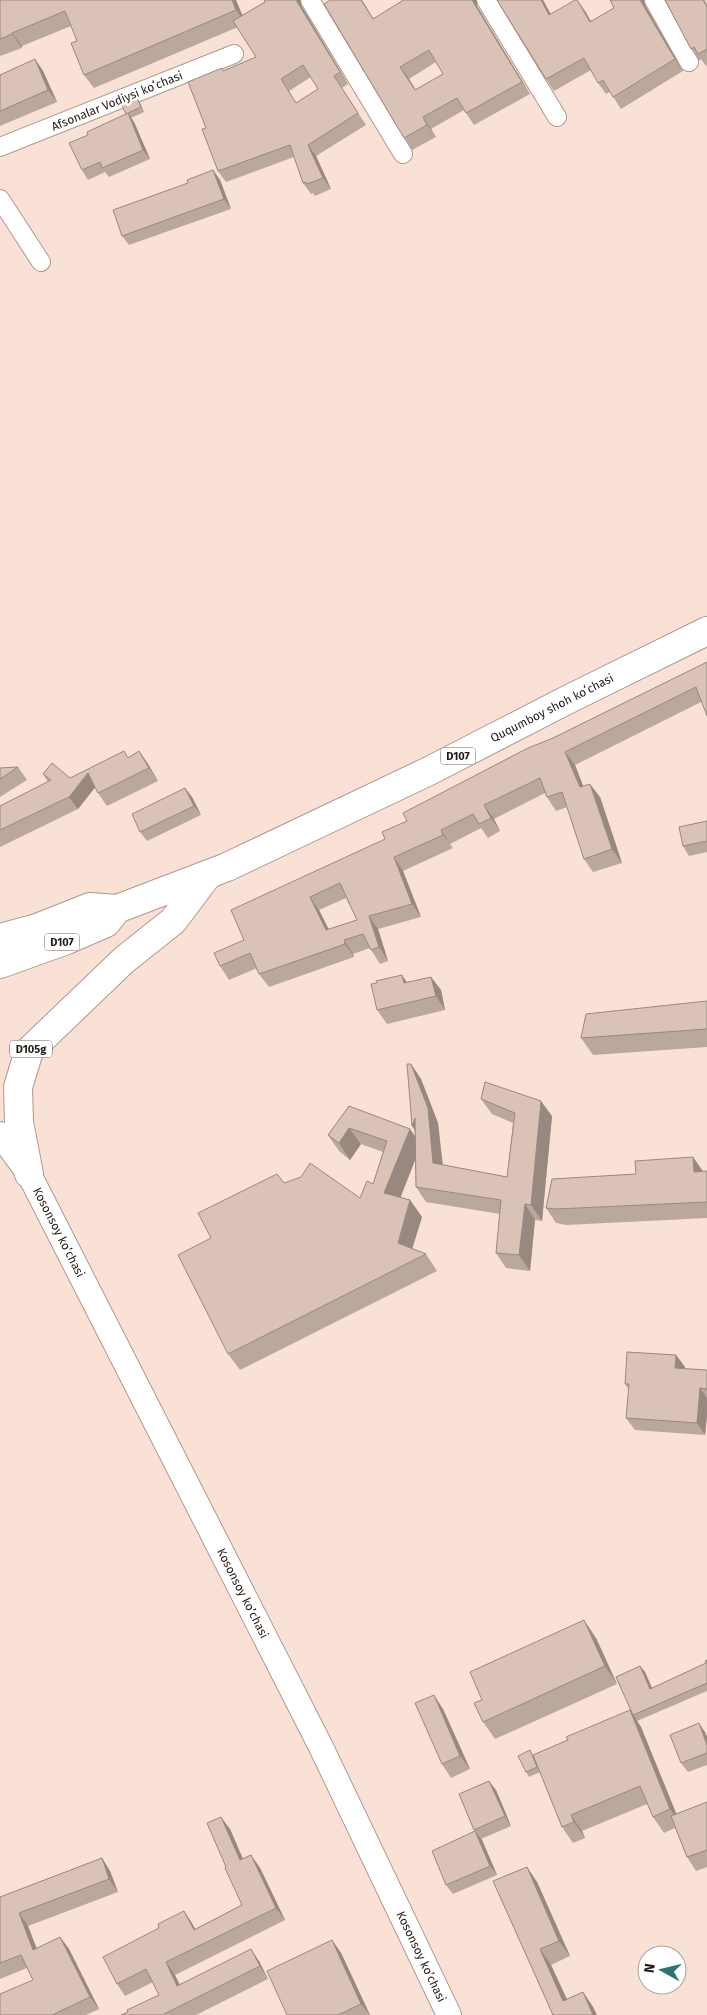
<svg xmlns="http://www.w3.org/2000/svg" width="707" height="2015" font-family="'Fira Sans',sans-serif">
<rect width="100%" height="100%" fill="#f9e2d5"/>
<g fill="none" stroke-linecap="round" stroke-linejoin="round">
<defs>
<path id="minor" d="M310,0L403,154
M486,0L557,117
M654,0L689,62
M0,147L234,54
M0,199L41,262"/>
<g id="secondary">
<path id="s1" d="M0,1134L29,1174L321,1747L449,2015"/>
</g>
<path id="primary" d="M0,938L37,928L90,907L117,909L227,867L429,771L569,699L707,631
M0,964L67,940L106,923L117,909
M29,1174L19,1122L18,1087L29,1051L124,960L173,921L207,876"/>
</defs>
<!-- minor casing -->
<use href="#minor" stroke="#ae998c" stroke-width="20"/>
<!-- secondary casing -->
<use href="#secondary" stroke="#ae998c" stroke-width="26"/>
<!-- primary casing -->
<use href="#primary" stroke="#ae998c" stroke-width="30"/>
<!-- minor -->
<use href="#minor" stroke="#fff" stroke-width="18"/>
<!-- secondary -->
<use href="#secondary" stroke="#fff" stroke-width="24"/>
<!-- primary -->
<use href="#primary" stroke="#fff" stroke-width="28"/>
</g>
<!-- wall -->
<path fill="#bba89d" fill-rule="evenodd" d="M0,0H236L242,15L265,2L264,0H301V5L348,84L342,88L366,125L316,156L331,189L315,196L313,193L311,194L303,183L294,157L226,182L218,171L206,128L222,68L223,71L256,57L238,27L94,88L84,75L77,41L71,26L22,46V48L0,56ZM311,77L318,89L296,103L289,91Z
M402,0H477V6L530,94L474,125L464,110L431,129L436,137L412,150L404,138L374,19L402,1ZM436,62L443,74L416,90L409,79Z
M543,0L551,14L585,11L591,21L614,8L610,0H644L645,5L683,71L621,109L610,92L606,94L598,83L591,70L554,91L546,79Z
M665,0H705L707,4V65L706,66L701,59L699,61L691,49Z
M35,59L43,71L57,102L0,126V75Z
M137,98L140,103L144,112L131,118L134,122L150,159L109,177L105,172L88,180L82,170L88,135L126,114Z
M213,170L220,180L231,209L129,245L122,236L188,183Z
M707,662L701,702L575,765L583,786L600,797L622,863L593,872L584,859L567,807L556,811L547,797L545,793L494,819L500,831L488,838L481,828L450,844L453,848L403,871L421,917L378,929L388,961L380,964L370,948L353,954L354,957L269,987L259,974L257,968L229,980L220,966L244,940L385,839L407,821L553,738ZM346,898L357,920L329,930L319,910Z
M139,751L148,764L158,781L107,806L98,793L95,787L78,809L0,847V806L48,782L43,774L70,778L129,757Z
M18,767L27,780L0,797V768Z
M185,788L192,797L201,815L147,841L140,832Z
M707,821V852L689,856L683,846Z
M431,977L441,990L445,1010L387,1024L377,1010L407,982Z
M707,1001V1047L593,1055L581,1038Z
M411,1064L421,1079L438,1123L443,1165L507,1177L513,1123L492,1114L481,1099L552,1116L542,1221L535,1220L530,1271L506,1268L496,1253L500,1214L426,1202L416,1187L415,1160L400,1198L410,1200L422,1217L412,1249L426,1254L437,1271L240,1370L228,1354L211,1238L284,1183L360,1198L373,1184L383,1152L361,1144L350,1160L339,1151L328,1135L349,1106L415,1136Z
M693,1157L703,1171H707V1218L566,1225L556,1223L546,1208L636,1174Z
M676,1355L685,1367L684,1369L707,1370V1415L705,1435L635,1430L626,1418L629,1390L625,1384Z
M596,1638L617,1684L495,1739L483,1722L482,1700Z
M707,1660V1691L637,1721L641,1727L676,1814L707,1802V1867L696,1871L687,1857L675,1828L664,1833L653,1817L647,1804L582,1831L585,1838L573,1843L562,1827L540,1772L529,1777L526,1772L533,1755L568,1740L630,1710L640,1666L645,1672L652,1688L706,1663Z
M443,1709L470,1769L451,1778L442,1764Z
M705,1732L707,1737V1765L688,1772L681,1763Z
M496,1790L511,1826L481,1839L474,1830Z
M230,1829L243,1859L251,1855L260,1868L285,1920L175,1975L179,1984L259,1961L268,1979L196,2015H121L159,1995L153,1982L125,1996L117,1984L159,1928L184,1911L195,1929L242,1905L226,1867Z
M475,1831L482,1840L497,1875L453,1894L446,1885Z
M102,1858L110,1871L118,1892L28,1926L37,1949L60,1937L69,1949L99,2009L86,2015H0L33,1980L27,1968L0,1979V1897Z
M527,1867L537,1882L570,1956L551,1965L567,1999L583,1992L593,2007L597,2015H553L493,1881Z
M332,1940L341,1953L370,2015H287Z"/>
<!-- shaded-wall -->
<path fill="#99887f" d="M232,0H236L246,24L236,10Z
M296,0H301V5L348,84L340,72Z
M361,0H362L381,31L373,19Z
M472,0H477V6L530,94L522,82Z
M541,0H543L557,27L549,15Z
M578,0L585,11L598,34L590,22Z
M640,0H644L645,5L683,71L675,59Z
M12,33L22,46V48L12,34Z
M35,59L43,71L57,102L48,90Z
M400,67L409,79L423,102L415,90Z
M137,98L140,103L144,112L141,107Z
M128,113L134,122L150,159L143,150Z
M423,117L431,129L436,137L427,125Z
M308,145L316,156L331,189L323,178Z
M213,170L220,180L231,209L224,199Z
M139,751L148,764L158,781L149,768Z
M565,752L575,765L589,801L580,787Z
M88,773L97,785L78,809L69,797Z
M590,784L600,797L622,863L612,849Z
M185,788L192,797L201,815L194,806Z
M484,805L494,819L500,831L491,818Z
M441,830L450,844L453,848L443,835Z
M394,857L403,871L421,917L412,904Z
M310,897L319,910L336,944L326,930Z
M369,916L378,929L388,961L379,947Z
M344,940L353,954L354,957L345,944Z
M402,975L411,988L404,983Z
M431,977L441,990L445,1010L436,996Z
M411,1064L421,1079L438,1123L444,1179L433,1163Z
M541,1101L552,1116L542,1221L531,1205Z
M415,1118L422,1141L412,1126Z
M349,1128L361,1144L350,1160L339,1143Z
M410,1129L421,1145L396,1209L384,1193Z
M693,1157L703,1172H694Z
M410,1200L422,1217L409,1259L398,1243Z
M525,1204L535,1220L530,1271L519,1255Z
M676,1355L685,1367L684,1380L675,1368Z
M700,1388L707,1398V1415L705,1435L697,1423Z
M584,1620L596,1638L617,1684L605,1666Z
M640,1666L645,1672L655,1695L650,1689Z
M434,1695L443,1709L470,1769L460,1756Z
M630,1710L641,1727L681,1825L670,1809Z
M699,1723L705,1732L707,1737V1745Z
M489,1781L496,1790L511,1826L505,1816Z
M571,1815L582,1831L585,1838L574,1822Z
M221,1817L230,1829L249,1873L240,1860Z
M475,1831L482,1840L497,1875L490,1866Z
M251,1855L260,1868L285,1920L276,1908Z
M102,1858L110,1871L118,1892L109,1879Z
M527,1867L537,1882L570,1956L559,1941Z
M184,1911L192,1923L202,1942L194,1930Z
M19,1913L28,1926L42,1963L33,1950Z
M60,1937L69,1949L99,2009L90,1997Z
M332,1940L341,1953L370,2015L361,2004Z
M251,1949L259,1961L268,1979L260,1966Z
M540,1949L551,1965L574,2015L563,2001Z
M166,1962L175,1975L186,1998L177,1986Z
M583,1992L593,2007L597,2015H593Z"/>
<!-- building -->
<path fill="#dac3b6" stroke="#99887f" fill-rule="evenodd" d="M0,0H232L236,10L84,75L71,43L77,41L65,11L12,33V34L0,39Z
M264,0H296L340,72L334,76L358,113L308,145L323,178L307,184L306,182L303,183L290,145L218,171L202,129L206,128L188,82L222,68L223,71L256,57L233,21L265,2ZM303,65L318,89L296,103L281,79Z
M330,0H361L373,19L402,1V0H472L522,82L466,113L457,98L423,117L427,125L404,138L324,4ZM429,50L443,74L415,90L400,67Z
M497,0H541L549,15L575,0H577L590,22L614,8L610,0H640L675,59L613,97L603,80L598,83L584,58L546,79Z
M665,0H703L707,7V49L698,54L694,47L691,49Z
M35,59L48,90L0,111V75Z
M137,98L141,107L126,114L121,104Z
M128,113L143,150L102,168L100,162L82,170L69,143L88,135L87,132Z
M213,170L224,199L122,236L113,210L188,183L187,180Z
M707,662V716L696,687L565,752L580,787L590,784L612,849L584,859L562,792L547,797L540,778L484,805L491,818L479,824L473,814L441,830L443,835L394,857L412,904L369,916L379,947L371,950L363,934L344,940L345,944L259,974L250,953L220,966L214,953L244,940L231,910L385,839L382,832L407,821L403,813L528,748L553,738ZM340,883L357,920L326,930L310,897Z
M124,751L128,758L139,751L149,768L98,793L88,773L69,797L0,830V806L51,780L43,774L52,763L70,778Z
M18,767L0,779V768Z
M185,788L194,806L140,832L132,814Z
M707,821V841L683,846L679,827Z
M402,975L404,983L431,977L436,996L377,1010L371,984L377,983L376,981Z
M707,1001V1029L581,1038L586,1014Z
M407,1064H411L428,1108L433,1163L507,1177L515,1113L481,1099L485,1082L541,1101L531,1205L525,1204L519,1255L496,1253L501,1200L416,1187L415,1118L412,1126Z
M349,1106L410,1129L384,1193L410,1200L398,1243L426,1254L228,1354L178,1255L211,1238L198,1213L277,1174L284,1183L301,1177L310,1163L360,1198L367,1181L373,1184L387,1141L349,1128L339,1143L328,1135Z
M693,1157L694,1172L707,1171V1202L556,1209L546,1208L552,1179L636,1174L635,1161Z
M627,1352L676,1355L675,1368L707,1370V1389L700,1388L697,1423L626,1418L629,1384H625Z
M584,1620L605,1666L483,1722L474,1703L482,1700L470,1672Z
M707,1660V1683L633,1715L616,1677L640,1666L650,1689L706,1663L705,1661Z
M434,1695L460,1756L442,1764L415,1703Z
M630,1710L670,1809L653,1817L640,1786L571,1815L574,1822L562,1827L533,1755L568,1740L566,1737Z
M699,1723L707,1745V1753L681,1763L670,1735Z
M530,1750L537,1767L526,1772L518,1756Z
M489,1781L505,1816L474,1830L459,1794Z
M707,1802V1850L687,1857L671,1816Z
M221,1817L240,1860L251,1855L276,1908L166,1962L177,1986L251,1949L260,1966L162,2015H121L128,2012L127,2010L159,1995L146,1969L117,1984L103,1957L159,1928L158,1924L184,1911L194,1930L242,1905L225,1868L226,1867L207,1823Z
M475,1831L490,1866L446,1885L432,1851Z
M102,1858L109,1879L19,1913L33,1950L60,1937L90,1997L52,2015H0V1994L33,1980L21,1955L0,1963V1897Z
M527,1867L559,1941L540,1949L563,2001L583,1992L593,2015H553L493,1881Z
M332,1940L361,2004L338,2015H287L267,1971Z"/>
<g text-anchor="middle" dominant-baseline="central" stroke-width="5" stroke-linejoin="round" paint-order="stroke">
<!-- shield labels -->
<g fill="#fff" stroke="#655f5c" stroke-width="1">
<rect x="440.5" y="747.5" width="35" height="17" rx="4"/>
<rect x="44.5" y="933.5" width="35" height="17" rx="4"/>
<rect x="10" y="1040.5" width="42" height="17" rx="4"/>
</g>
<g font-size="11" font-weight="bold" fill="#231b16">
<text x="458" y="756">D107</text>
<text x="62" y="942">D107</text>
<text x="31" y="1049">D105g</text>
</g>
<!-- street labels -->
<g font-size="12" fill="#231b16" stroke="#fff">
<text transform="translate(117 101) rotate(-22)">Afsonalar Vodiysi koʻchasi</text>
<text transform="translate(552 708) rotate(-27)">Ququmboy shoh koʻchasi</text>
<text stroke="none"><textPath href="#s1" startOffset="115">Kosonsoy ko’chasi</textPath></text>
<text stroke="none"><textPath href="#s1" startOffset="520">Kosonsoy ko’chasi</textPath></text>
<text stroke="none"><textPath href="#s1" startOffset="925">Kosonsoy ko’chasi</textPath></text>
</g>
</g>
<!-- north arrow -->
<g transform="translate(662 1970) rotate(278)"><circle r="24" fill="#ffffff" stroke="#a7a4a2"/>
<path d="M0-4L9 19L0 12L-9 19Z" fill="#2b7573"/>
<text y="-8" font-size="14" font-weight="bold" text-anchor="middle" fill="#231b16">N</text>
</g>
</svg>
